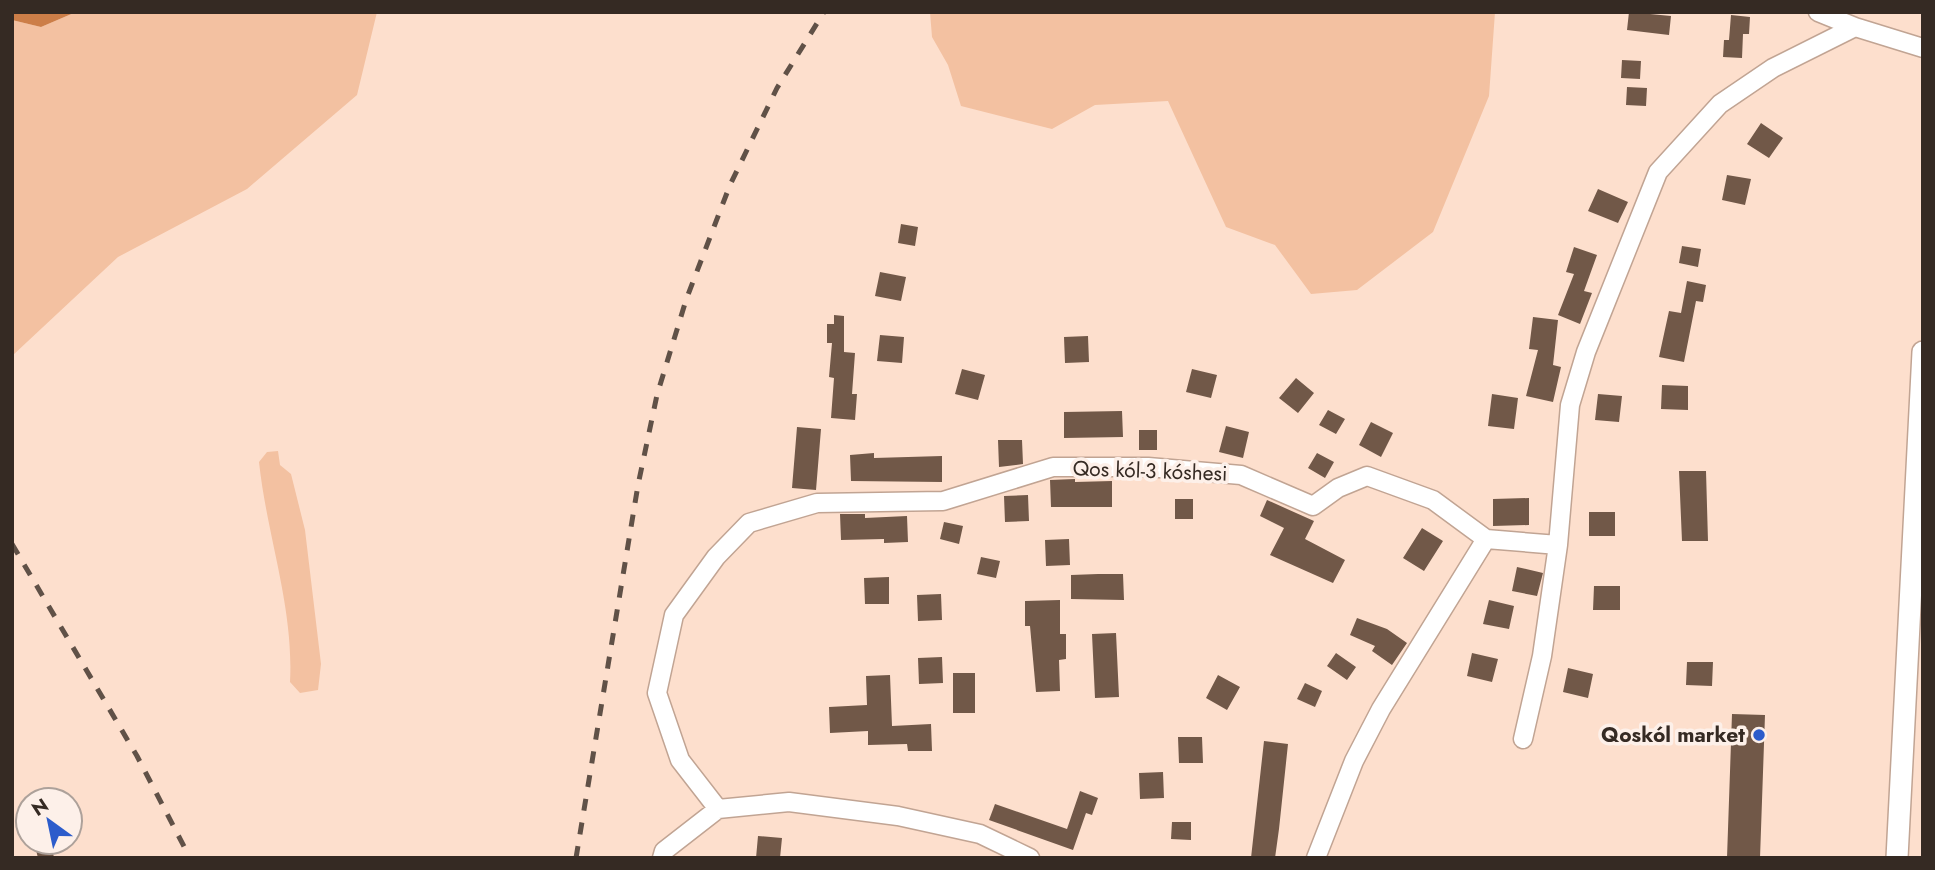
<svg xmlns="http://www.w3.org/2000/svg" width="1935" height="870" font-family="Jost,sans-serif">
<rect width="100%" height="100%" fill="#fddfcd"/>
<!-- green -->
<path fill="#f3c1a1" d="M76,12H377L357,95L247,189L118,257L12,356V20L41,27Z
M930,12H1495L1489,96L1433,232L1357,290L1311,294L1275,245L1226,227L1168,101L1095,105L1052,129L961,106L948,65L932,37Z
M278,451L280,465L291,474L305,530L321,664L318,690L300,693L290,682C294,607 267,537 259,462L267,452Z"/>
<!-- water -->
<path fill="#cc7e48" d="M12,12H76L41,27L12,20Z"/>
<!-- building -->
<path fill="#715848" d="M1629,12L1671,16L1669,35L1627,30Z
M1731,15L1750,17L1749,34H1743L1742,58L1723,57L1724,40H1729Z
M1622,60L1641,61L1640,79L1621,78Z
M1627,87L1647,88L1646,106L1626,105Z
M1761,123L1783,138L1769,158L1747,144Z
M1727,175L1751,179L1745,205L1722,200Z
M1598,189L1628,202L1618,223L1588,211Z
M901,224L918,227L915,246L898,243Z
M1682,246L1701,249L1698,267L1679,263Z
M1574,247L1597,255L1584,291L1592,293L1580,324L1558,315L1574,274L1566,272Z
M880,272L906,277L901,301L875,296Z
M1687,281L1706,285L1703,302L1696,301L1684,362L1659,357L1669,311L1681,313Z
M834,315L844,316V352L855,353L852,394H857L855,420L831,418L834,378L829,377L832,343H827V324H834Z
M1533,317L1558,320L1553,365L1561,367L1553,402L1526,396L1538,350L1529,349Z
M880,335L904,337L902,363L877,361Z
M1088,336L1089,362L1065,363L1064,337Z
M962,369L985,375L978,400L955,394Z
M1192,369L1217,375L1211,398L1186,392Z
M1296,378L1314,393L1298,413L1279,398Z
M1662,385L1688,386V410L1661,409Z
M1492,394L1518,398L1514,429L1488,426Z
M1598,394L1622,396L1619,422L1595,420Z
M1328,410L1345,419L1336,434L1319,425Z
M1122,411L1123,437L1064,438V412Z
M1371,422L1393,433L1381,457L1359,445Z
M1226,426L1249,432L1243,458L1219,452Z
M797,427L821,429L816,490L792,488Z
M1139,430H1157V450H1139Z
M998,440H1022L1023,464L999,467Z
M874,453V458L942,456V482L851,481L850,455Z
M1317,453L1334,462L1325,478L1308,468Z
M1679,471H1706L1708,541H1682Z
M1075,479V482L1112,481V507H1051L1050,480Z
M1028,495L1029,521L1005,522L1004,496Z
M1529,498V525L1493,526V499Z
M1175,499H1193V519H1175Z
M1267,500L1314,521L1305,539L1345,560L1333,583L1270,555L1284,528L1260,516Z
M1589,512H1615V536H1589Z
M840,514H865V518L907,516L908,542L884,543V539L841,540Z
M944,522L963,526L959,544L940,539Z
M1422,528L1443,541L1424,571L1403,558Z
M1069,539L1070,565L1046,566L1045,540Z
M981,557L1000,561L996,578L977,574Z
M1517,567L1543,573L1537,596L1512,591Z
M1098,574H1123L1124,600L1071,599V575Z
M889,577V604H865L864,578Z
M1594,586H1620V610H1593Z
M941,594L942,620L918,621L917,595Z
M1060,600V634H1066V659L1059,660L1060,691L1036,692L1030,626H1025V601Z
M1489,600L1514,606L1509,629L1483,624Z
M1357,618L1387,629L1407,643L1392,665L1372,651L1375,646L1350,635Z
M1116,633L1119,697L1095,698L1092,634Z
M1336,653L1356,667L1347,680L1327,666Z
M1472,653L1498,659L1492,682L1467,676Z
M942,657L943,683L919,684L918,658Z
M1687,662H1713L1712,686L1686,685Z
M1568,668L1593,674L1588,698L1563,692Z
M953,673H975V713H953Z
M890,675L892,726L931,724L932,751H908L907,744L868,745V731L830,733L829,707L867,705L866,676Z
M1218,675L1240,687L1227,710L1206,698Z
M1305,683L1322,691L1315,707L1297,699Z
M1732,714L1765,715L1760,858H1727Z
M1178,737H1202L1203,763H1179Z
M1264,741L1288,744L1279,829L1275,858H1251Z
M1163,772L1164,798L1140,799L1139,773Z
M1080,791L1098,798L1092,815L1086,813L1073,850L989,820L995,804L1067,829Z
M1172,822H1191V840L1171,839Z
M758,836L782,838L780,858H756Z
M51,842L54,858H38L35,846Z"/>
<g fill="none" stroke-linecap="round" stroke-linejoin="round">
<defs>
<path id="minor" d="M1818,12L1855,27
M1523,739L1542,656L1558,545L1570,405L1586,352L1658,172L1720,104L1773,68L1855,27L1923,48
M718,809L680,760L657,693L674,615L716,557L749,523L817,503L943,501L1053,467H1148L1241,475L1313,506L1338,488L1367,476L1433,500L1486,539L1558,545
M662,858L664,851L718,809L789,802L898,816L980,834L1030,858
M1316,858L1354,761L1381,709L1486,539"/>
<path id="major" d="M1897,858L1923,352"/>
</defs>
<!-- minor casing -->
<use href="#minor" stroke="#c1a493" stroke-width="21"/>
<!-- major casing -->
<use href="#major" stroke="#c1a493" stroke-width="24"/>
<!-- minor -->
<use href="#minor" stroke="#fff" stroke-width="18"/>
<!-- major -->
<use href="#major" stroke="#fff" stroke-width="21"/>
<!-- rail -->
<path stroke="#605147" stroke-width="5" stroke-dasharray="12 12" stroke-linecap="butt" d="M12,544L137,756L190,858
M576,858L638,485L657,395L686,300L730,185L777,88L824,12"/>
</g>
<!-- markers -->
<circle fill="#2c5ccb" stroke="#fdf0e9" stroke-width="2.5" cx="1759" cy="735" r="7"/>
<g text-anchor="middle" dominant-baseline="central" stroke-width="7" stroke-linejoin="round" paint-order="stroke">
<!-- street labels -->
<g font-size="21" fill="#352a23" stroke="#fdf0e9">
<text transform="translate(1150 471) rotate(2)">Qos kól-3 kóshesi</text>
</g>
<!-- poi labels -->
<g font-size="21" font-weight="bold" fill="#352a23" stroke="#fdf0e9" text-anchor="end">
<text x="1745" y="735">Qoskól market</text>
</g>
</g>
<!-- border -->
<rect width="1935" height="870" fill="none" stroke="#352a23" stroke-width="28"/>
<!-- north arrow -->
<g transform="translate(49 821) rotate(327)"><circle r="33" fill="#fdf0e9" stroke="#ada19a" stroke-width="2"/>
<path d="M0-5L12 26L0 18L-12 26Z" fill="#2c5ccb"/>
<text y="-10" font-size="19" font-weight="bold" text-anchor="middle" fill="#352a23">N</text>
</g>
</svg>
